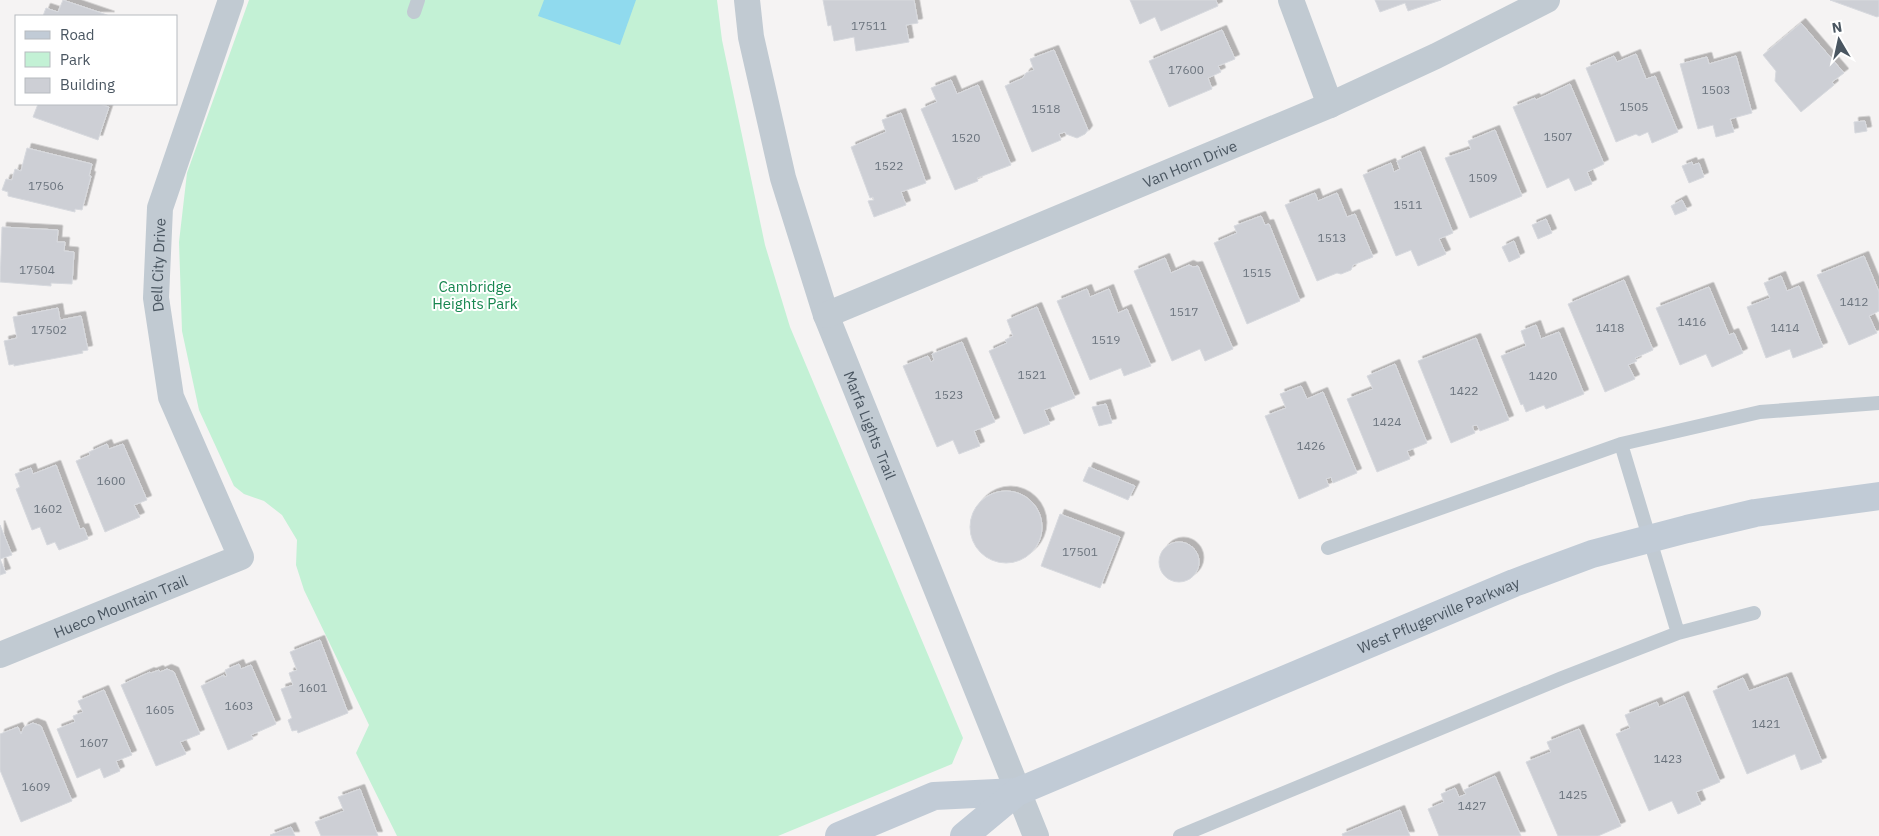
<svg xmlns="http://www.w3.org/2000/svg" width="1879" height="836" font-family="'IBM Plex Sans',sans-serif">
<defs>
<filter id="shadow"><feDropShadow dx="4.5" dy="-4.5" stdDeviation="0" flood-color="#0004"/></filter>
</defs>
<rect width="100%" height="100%" fill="#f5f3f3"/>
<!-- green -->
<path fill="#c3f1d5" d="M249,0H717L722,40L765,245L790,327L963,738L952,764L778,836H397L356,753L369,725L304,590L296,565L297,540L282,515L264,501L244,494L234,486L199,410L182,331L179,242L187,173Z"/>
<!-- water -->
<path fill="#90daee" d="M544,0H636L620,45L538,16Z"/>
<!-- building -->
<path fill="#cdcfd5" stroke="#d7d9de" filter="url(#shadow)" d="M63,0L110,16H43L46,8L58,12Z
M823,0H914L918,23L906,25L909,42L856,51L854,37L834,41L831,25L828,26Z
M1130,0H1216L1218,6L1161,31L1155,17L1140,24Z
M1375,0H1441L1408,11L1405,3L1380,12Z
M1830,0H1879V16L1877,17Z
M1801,23L1844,73L1832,82L1834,85L1801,112L1775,81L1776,71L1763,55Z
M1222,30L1235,59L1218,66L1221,72L1208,78L1212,89L1169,107L1149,61Z
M1054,50L1088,130L1085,134L1077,138L1066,134L1065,132L1059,134L1061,140L1032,152L1005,86L1023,78L1026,73L1034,70L1030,59Z
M1636,54L1646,79L1655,76L1678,132L1652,143L1648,132L1639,136L1636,134L1616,142L1586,68L1614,56L1617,62Z
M1736,56L1752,113L1730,119L1734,132L1716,137L1713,125L1698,129L1680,64L1707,57L1709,64Z
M951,80L957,94L978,85L1011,165L977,178L978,181L955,190L921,109L937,102L931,88Z
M1570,84L1604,164L1587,172L1592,184L1575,191L1569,178L1547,188L1513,107L1535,98L1536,100Z
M38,104H99L109,107L98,140L33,117Z
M901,113L926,183L901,192L906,205L874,217L868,201L874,200L873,197L870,198L851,147L886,132L882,120Z
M1865,121L1867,131L1855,133L1854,122Z
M1495,130L1522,196L1470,218L1445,158L1471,149L1468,141Z
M27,148L92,164L89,176H91L82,210L75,209V212L8,196V192L2,190L6,179L12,180L15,169L21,171Z
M1420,151L1453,233L1439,239L1446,254L1418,266L1411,250L1396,256L1363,175L1391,163L1394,172L1400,169L1397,161Z
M1692,162L1693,165L1699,163L1704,177L1689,183L1682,166Z
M1315,193L1318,201L1337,193L1347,217L1355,214L1373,257L1353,265L1351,270L1341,274L1337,273L1317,281L1285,205Z
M1682,200L1687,210L1675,215L1671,206Z
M1261,216L1265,225L1269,224L1300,301L1247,324L1214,243L1237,233L1234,226Z
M1546,219L1552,233L1538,239L1532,225Z
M2,227L58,230L57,242H65L64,251L74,252L72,284L51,283V286L0,282Z
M1514,241L1520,257L1509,262L1502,247Z
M1864,256L1879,292V311L1869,316L1877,333L1849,345L1817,275Z
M1165,258L1171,273L1189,265L1193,267L1198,266L1233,349L1205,361L1200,349L1172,361L1134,271Z
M1781,276L1787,291L1799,286L1823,347L1793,358L1790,349L1766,358L1747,307L1770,298L1764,283Z
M1624,280L1653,350L1635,358L1637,361L1628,365L1635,379L1605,392L1568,304Z
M1709,287L1729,335L1734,333L1743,353L1712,367L1706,354L1680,365L1656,308Z
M1087,289L1090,297L1109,289L1118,313L1127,309L1151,366L1124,376L1121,368L1090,380L1057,301Z
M1037,307L1075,398L1044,410L1050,424L1024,434L989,351L1007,343L1005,340L1013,336L1007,320Z
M58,308L60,320L81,316L88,350L82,351L83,353L14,366V364L9,365L4,341L17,338L13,317Z
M1536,325L1541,339L1559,332L1584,394L1546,409L1544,405L1526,412L1523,404L1521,405L1501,356L1526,346L1521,331Z
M1476,338L1509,420L1480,431L1477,425L1472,426L1475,433L1451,443L1418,361Z
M962,342L995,422L974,431L980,446L959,454L953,440L937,447L903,366L928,356L931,362L934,360L932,354Z
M1395,364L1427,443L1407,451L1410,459L1377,472L1347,399L1373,389L1367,376Z
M1301,386L1307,399L1323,392L1357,473L1333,483L1331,477L1326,479L1329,486L1299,499L1265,416L1286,408L1280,394Z
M1106,404L1112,423L1099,426L1092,407Z
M107,444L109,449L123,444L147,500L134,505L140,517L105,532L76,461L90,455L89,452Z
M56,465L80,529L84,528L88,539L59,550L55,542L47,545L40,527L32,530L16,489L20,487L15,474L31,468L33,474Z
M1089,467L1135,486L1128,500L1083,481Z
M970 527a36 36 0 1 1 72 0a36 36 0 1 1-72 0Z
M1060,514L1120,537L1100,588L1041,566Z
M0,525L12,555L0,559L6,573L0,575Z
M1159 562a20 20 0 1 1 40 0a20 20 0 1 1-40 0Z
M320,640L348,713L298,733L297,730L292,731L288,720L292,718L281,689L293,685L289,673L297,670L290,652Z
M239,664L241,669L251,665L276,724L251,735L253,739L228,750L201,686L224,675V677L227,676L225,670Z
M167,669L174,672L200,734L180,742L186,754L156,766L121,685L150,672L151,673L159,670L160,672Z
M1787,677L1822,762L1801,770L1795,754L1747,774L1713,691L1743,678L1749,691Z
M104,690L132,755L116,761L120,771L104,778L100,768L77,778L57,729L75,722L73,716L83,712L78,701Z
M1684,696L1720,782L1696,792L1701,804L1678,814L1672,801L1649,811L1616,734L1630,728L1625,715L1657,702L1659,707Z
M33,723L41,726L72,801L21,822L0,770V734L18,727L21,734L24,727Z
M1579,729L1621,826L1598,836H1558L1526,762L1551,752L1547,742Z
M1495,776L1521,836H1439L1428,809L1444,802L1441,794L1455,788L1459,797L1466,794L1464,790Z
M360,789L378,836H321L315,822L344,811L338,797Z
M1400,810L1410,836H1343L1342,834Z
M291,827L295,836H271L270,835Z"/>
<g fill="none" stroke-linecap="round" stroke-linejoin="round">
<!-- service -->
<path stroke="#c1cad2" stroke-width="14" d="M414,12L418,0
M1621,444L1678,633
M1328,548L1621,444L1760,412L1879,403
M1180,836L1562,678L1678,633L1754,613"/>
<!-- minor -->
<g stroke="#c1cad2" stroke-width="26">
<path id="s1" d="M747,0L751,37L783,178L826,315L1036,836"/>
<path d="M1291,0L1330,105"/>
<path id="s2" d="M826,315L1330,105L1436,56L1547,0"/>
<path id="s3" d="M0,655L241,557L171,397L156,298L160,208L231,0"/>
</g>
<!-- secondary -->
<g stroke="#c1cbd6" stroke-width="28">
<path d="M839,836L934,796L1017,792"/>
<path id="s4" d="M964,836L1017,792L1514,583L1592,554L1687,529L1755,513L1879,496"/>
</g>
</g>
<g text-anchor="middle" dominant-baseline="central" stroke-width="4" stroke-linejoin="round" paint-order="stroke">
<!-- number labels -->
<g font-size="12" fill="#6b747e">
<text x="869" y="25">17511</text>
<text x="1186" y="69">17600</text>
<text x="1716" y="89">1503</text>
<text x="1634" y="106">1505</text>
<text x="1046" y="108">1518</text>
<text x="1558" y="136">1507</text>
<text x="966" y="137">1520</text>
<text x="889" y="165">1522</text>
<text x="1483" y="177">1509</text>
<text x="46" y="185">17506</text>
<text x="1408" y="204">1511</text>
<text x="1332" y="237">1513</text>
<text x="37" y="269">17504</text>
<text x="1257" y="272">1515</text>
<text x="1854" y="301">1412</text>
<text x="1184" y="311">1517</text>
<text x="1692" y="321">1416</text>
<text x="1610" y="327">1418</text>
<text x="1785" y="327">1414</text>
<text x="49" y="329">17502</text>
<text x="1106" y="339">1519</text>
<text x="1032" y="374">1521</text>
<text x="1543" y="375">1420</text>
<text x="1464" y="390">1422</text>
<text x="949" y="394">1523</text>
<text x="1387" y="421">1424</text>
<text x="1311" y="445">1426</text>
<text x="111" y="480">1600</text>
<text x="48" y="508">1602</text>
<text x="1080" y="551">17501</text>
<text x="313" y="687">1601</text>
<text x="239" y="705">1603</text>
<text x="160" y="709">1605</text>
<text x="1766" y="723">1421</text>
<text x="94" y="742">1607</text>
<text x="1668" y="758">1423</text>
<text x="36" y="786">1609</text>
<text x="1573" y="794">1425</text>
<text x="1472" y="805">1427</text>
</g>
<!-- street labels -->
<g font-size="15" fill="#4a5661" stroke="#fff">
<text stroke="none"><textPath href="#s2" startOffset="394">Van Horn Drive</textPath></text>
<text stroke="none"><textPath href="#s3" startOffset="568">Dell City Drive</textPath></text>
<text stroke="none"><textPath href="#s1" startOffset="444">Marfa Lights Trail</textPath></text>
<text stroke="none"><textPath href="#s3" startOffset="130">Hueco Mountain Trail</textPath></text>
<text stroke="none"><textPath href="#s4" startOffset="526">West Pflugerville Parkway</textPath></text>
</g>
<!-- park labels -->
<g font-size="15" fill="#17864f" stroke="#fff">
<text x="475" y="286">Cambridge<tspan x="475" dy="17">Heights Park</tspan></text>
</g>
</g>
<!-- legend -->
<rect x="15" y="15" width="162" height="90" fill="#ffffff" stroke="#b7bbc0"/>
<rect x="25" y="31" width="25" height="8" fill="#c1cbd6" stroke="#b7bbc0"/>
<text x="60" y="40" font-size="15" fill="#4a5661">Road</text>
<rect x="25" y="52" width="25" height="15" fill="#c3f1d5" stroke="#b7bbc0"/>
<text x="60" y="65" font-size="15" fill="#4a5661">Park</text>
<rect x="25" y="78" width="25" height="15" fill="#cdcfd5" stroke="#b7bbc0"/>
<text x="60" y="90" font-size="15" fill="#4a5661">Building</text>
<!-- north arrow -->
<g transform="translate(1839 40) rotate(351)" stroke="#ffffff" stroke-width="4" paint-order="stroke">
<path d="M0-4L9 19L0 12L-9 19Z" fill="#4a5661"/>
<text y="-8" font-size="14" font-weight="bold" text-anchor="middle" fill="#4a5661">N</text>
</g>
</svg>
